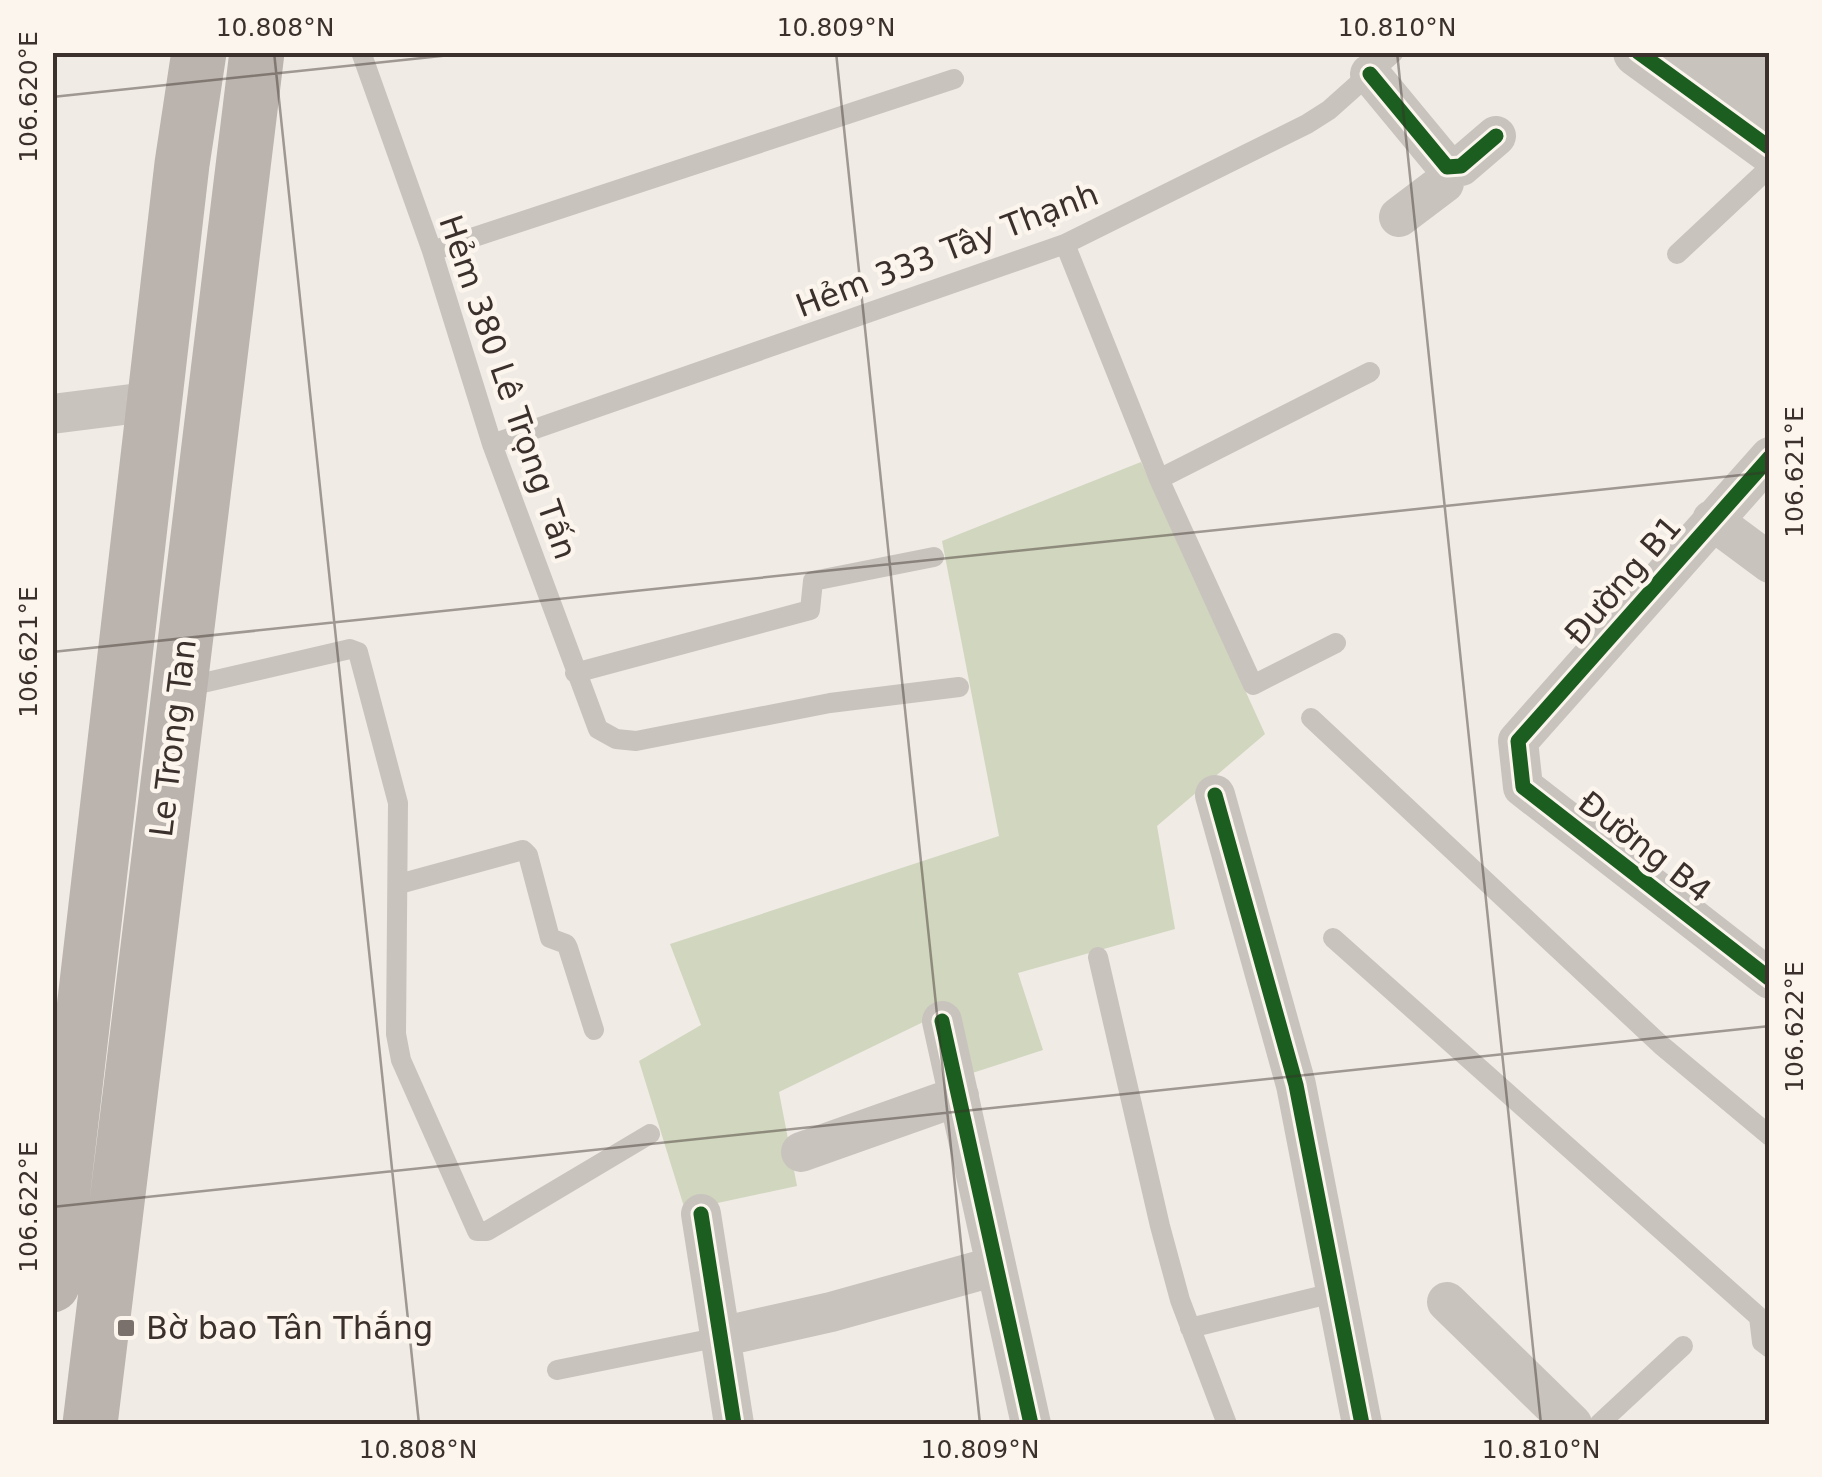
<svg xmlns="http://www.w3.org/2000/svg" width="1822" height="1477" font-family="'DejaVu Sans',sans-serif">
<rect width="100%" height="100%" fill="#f0ebe5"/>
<!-- green -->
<path fill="#d1d6bf" d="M1141,462L1265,734L1157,826L1175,929L1018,973L1043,1050L963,1076L948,1010L779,1092L797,1186L685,1210L639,1061L701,1025L670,944L999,836L942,541Z"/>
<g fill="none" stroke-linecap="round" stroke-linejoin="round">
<!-- service -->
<path stroke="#c9c3be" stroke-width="20" d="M361,52L432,251L492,444L598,729L616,739L636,741L830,703L959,687
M1065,244L1159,479L1370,372
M432,251L954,79
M1677,254L1770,167
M492,444L1065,244L1307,124L1329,110L1394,52
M1159,479L1253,685L1336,643
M575,673L810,610L813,581L934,557
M181,688L350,649L358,652L398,803L396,1034L401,1060L477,1231H487L650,1134
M1311,718L1661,1045L1770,1136
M399,884L523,850L528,855L550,938L566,944L568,948L594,1030
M1333,938L1759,1317L1762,1342L1770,1348
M1098,957L1160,1226L1180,1300L1227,1424
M1190,1328L1337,1292
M557,1370L720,1337
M1599,1424L1683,1346"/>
<!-- minor -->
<path stroke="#c9c3be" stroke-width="40" d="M1370,74L1447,167L1461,166L1496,136
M1721,100L1767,52
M1399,217L1444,183L1447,167
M52,414L155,401
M1770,457L1518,741L1523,787L1770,979
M1712,520L1770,563
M1215,795L1296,1085L1362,1424
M942,1021L1031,1424
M801,1152L959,1096
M701,1214L734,1424
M1447,1302L1572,1424
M720,1337L831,1312L996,1266"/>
<!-- tertiary -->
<path stroke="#c9c3be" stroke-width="50" d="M1638,52L1770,148
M1707,52L1770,98"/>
<!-- secondary -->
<path stroke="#bab3ae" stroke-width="55" d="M52,1285L182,164L199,52
M90,1424L257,52"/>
<defs>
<path id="cycleway" d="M1638,52L1770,148
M1370,74L1447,167L1461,166L1496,136
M1770,457L1518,741L1523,787L1770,979
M1215,795L1296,1085L1362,1424
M942,1021L1031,1424
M701,1214L734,1424"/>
</defs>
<!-- cycleway casing -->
<use href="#cycleway" stroke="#fbf5ee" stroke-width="21"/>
<!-- cycleway -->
<use href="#cycleway" stroke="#1b5e20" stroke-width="15"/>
</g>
<!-- ticks -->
<path fill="none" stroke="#3b302b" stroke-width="2.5" stroke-opacity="0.45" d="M274,52L419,1424M836,52L980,1424M1397,52L1541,1424M52,97L479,52M52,652L1770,472M52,1207L1770,1026"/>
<!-- markers -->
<rect fill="#7a716c" stroke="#fbf5ee" stroke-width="4" x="116" y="1318" width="20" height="20" rx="5"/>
<g text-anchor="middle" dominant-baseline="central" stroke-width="9" stroke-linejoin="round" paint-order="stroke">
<!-- street labels -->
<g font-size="32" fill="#3b302b" stroke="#fbf5ee">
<text transform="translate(947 250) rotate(-21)">Hẻm 333 Tây Thạnh</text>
<text transform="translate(508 387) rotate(71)">Hẻm 380 Lê Trọng Tấn</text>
<text transform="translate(1623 580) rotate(-49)">Đường B1</text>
<text transform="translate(173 738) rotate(-83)">Le Trong Tan</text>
<text transform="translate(1645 847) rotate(38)">Đường B4</text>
</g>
<!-- poi labels -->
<g font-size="32" fill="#3b302b" stroke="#fbf5ee" text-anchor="start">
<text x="146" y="1328">Bờ bao Tân Thắng</text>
</g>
</g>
<!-- border -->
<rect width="1822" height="1477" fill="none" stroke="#fbf5ee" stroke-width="110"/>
<rect x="55" y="55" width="1712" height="1367" fill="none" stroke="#3b302b" stroke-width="4"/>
<g font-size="25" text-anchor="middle" fill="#3b302b">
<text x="275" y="36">10.808°N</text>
<text x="836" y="36">10.809°N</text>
<text x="1397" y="36">10.810°N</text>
<text transform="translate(28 97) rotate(-90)" y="9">106.620°E</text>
<text transform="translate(1794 472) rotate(-90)" y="9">106.621°E</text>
<text transform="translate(28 652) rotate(-90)" y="9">106.621°E</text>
<text transform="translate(1794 1027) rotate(-90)" y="9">106.622°E</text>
<text transform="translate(28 1207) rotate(-90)" y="9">106.622°E</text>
<text x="418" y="1458">10.808°N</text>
<text x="980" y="1458">10.809°N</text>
<text x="1541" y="1458">10.810°N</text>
</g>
</svg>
